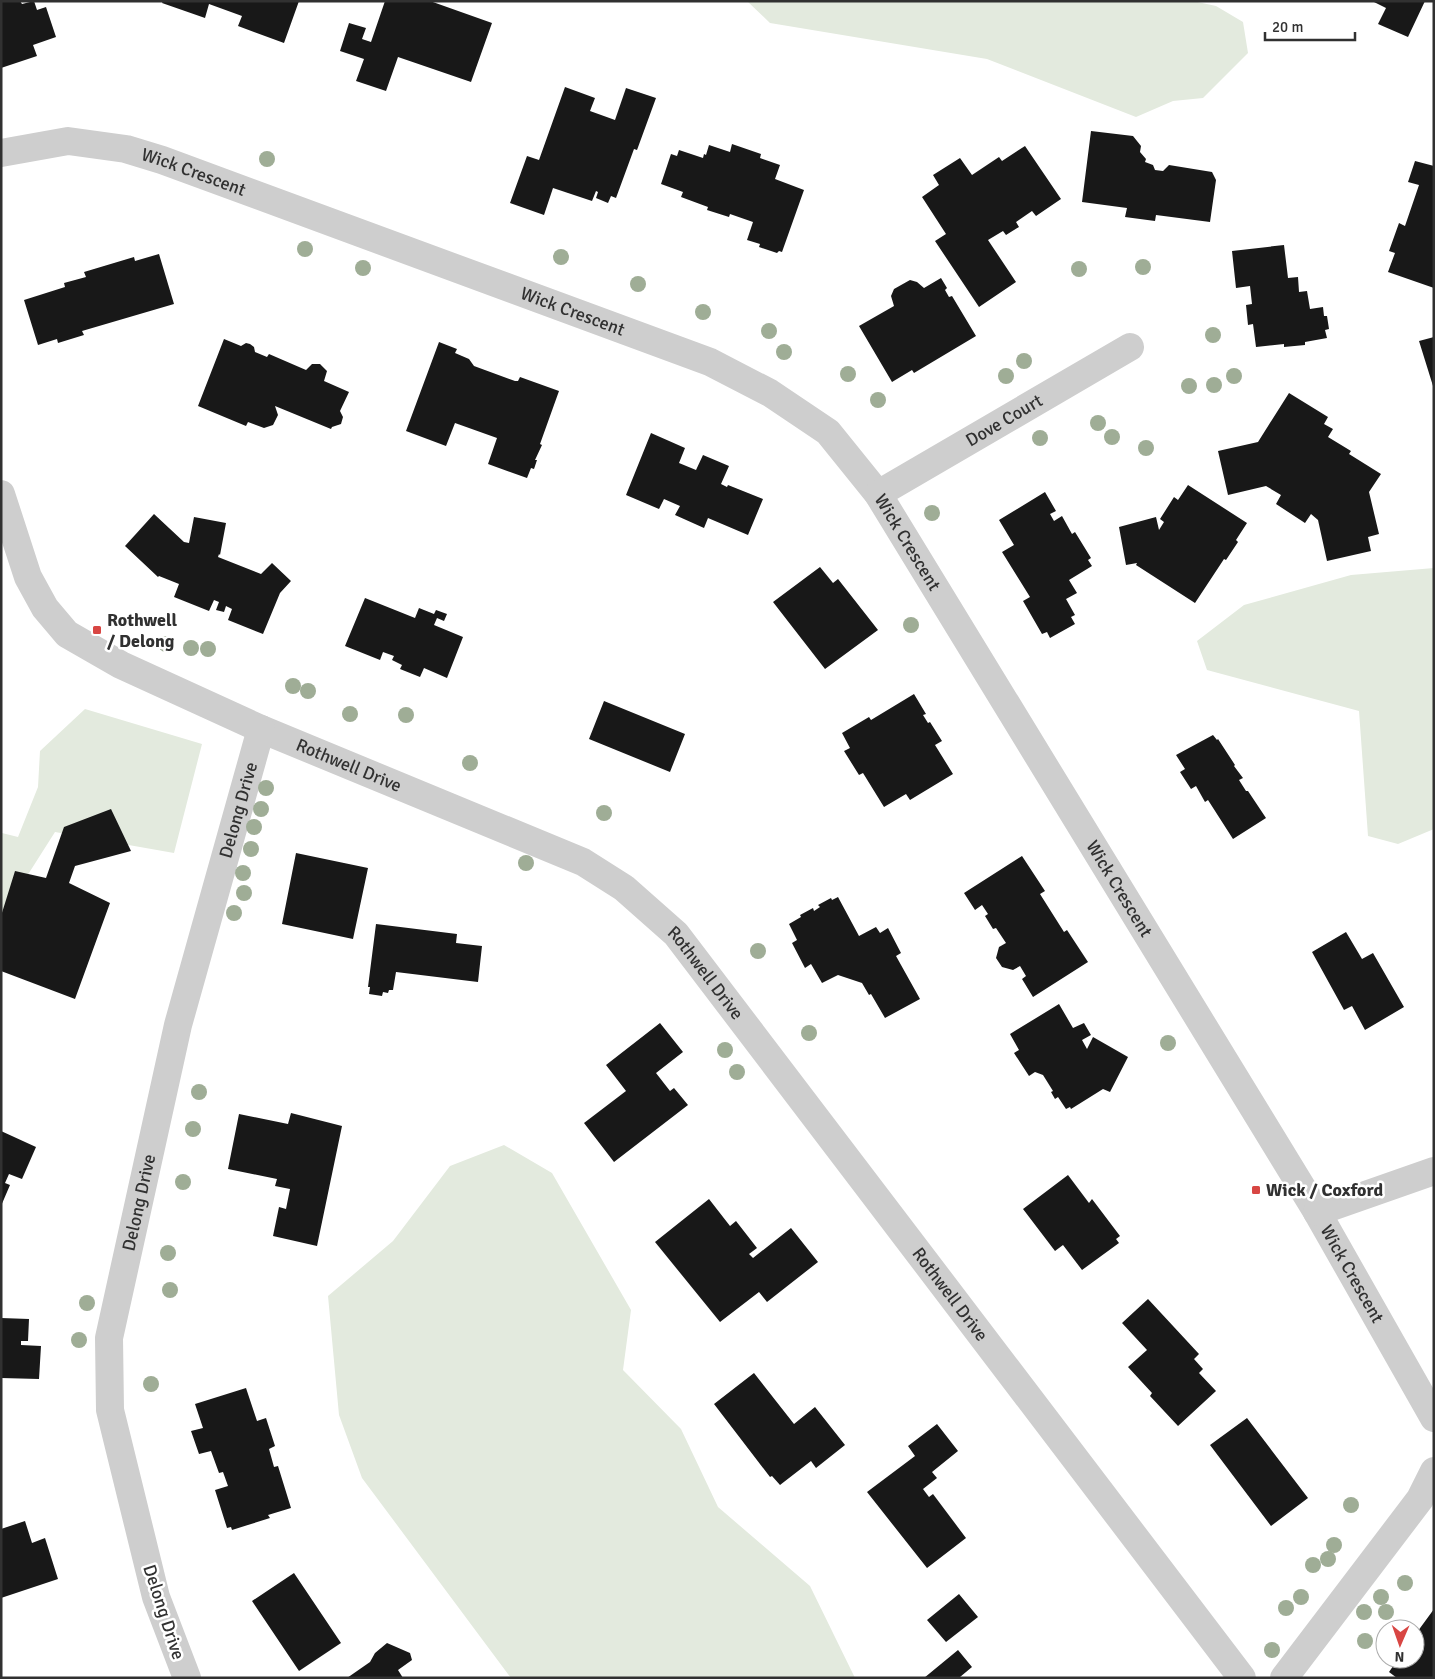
<svg xmlns="http://www.w3.org/2000/svg" width="1435" height="1679" font-family="Signika,sans-serif">
<rect width="100%" height="100%" fill="#fff"/>
<!-- green -->
<path fill="#e3eade" d="M747,1H1193L1216,6L1243,22L1248,53L1203,98L1173,101L1136,117L987,59L770,23Z
M1434,568V829L1398,844L1368,836L1359,711L1207,670L1197,641L1244,605L1351,575Z
M85,709L202,744L174,853L55,832L1,917L2,833L18,837L38,787L40,751Z
M504,1145L552,1173L631,1310L623,1370L681,1429L718,1507L810,1586L855,1678H511L362,1478L339,1415L328,1296L393,1241L450,1166Z"/>
<!-- building -->
<path fill="#181818" d="M1,1H20L22,4L34,1L37,10L46,7L56,37L33,45L37,56L1,68Z
M163,1H299L284,43L238,26L242,16L209,4L205,18L162,3Z
M385,1H430L492,23L471,82L398,57L386,91L356,81L364,59L340,51L349,23L366,28L362,39L371,42Z
M1372,1H1425L1408,37L1378,24L1386,8Z
M565,87L595,98L590,111L615,120L626,88L656,98L637,150L634,149L616,198L611,196L608,203L596,198L598,192L596,191L592,201L553,188L544,215L510,203L527,156L539,160Z
M1091,131L1133,136L1141,146L1140,152L1146,159L1145,162L1153,165L1155,170L1163,171L1169,165L1212,172L1216,180L1210,222L1156,215L1155,221L1125,217L1127,208L1082,202Z
M732,144L761,154L760,158L780,165L775,179L804,190L782,252L779,251L777,253L759,247L760,244L747,240L753,222L730,214L729,217L707,210L708,207L681,197L683,192L661,184L671,154L677,156L679,150L703,158L704,154L706,155L709,145L730,152Z
M1025,146L1061,199L1036,216L1032,211L1016,222L1019,227L1006,235L1003,231L988,240L1016,282L979,307L935,241L946,234L922,197L939,185L933,175L960,158L972,175L999,157L1002,161Z
M1415,161L1434,166V288L1388,272L1395,253L1389,251L1399,223L1405,226L1419,185L1408,182Z
M1284,245L1288,278L1298,277L1299,292L1307,291L1310,309L1323,307L1324,316H1327L1329,329L1325,330L1327,338L1305,342V345L1284,347V344L1256,347L1253,324L1248,325L1246,305L1252,304L1250,286L1236,288L1232,251Z
M159,254L174,304L82,331L84,335L58,343L57,339L38,345L24,300L65,287L64,283L86,277L84,272L134,257L135,261Z
M941,278L947,288L945,290L949,297L952,296L976,336L914,373L912,370L892,382L859,326L894,306L891,296L894,289L910,280L917,282L924,288Z
M1434,337V386H1433L1419,341Z
M224,339L241,346L246,343L250,344L254,347L255,352L267,357L269,354L306,370L312,364H320L327,371L324,381L349,392L340,411L343,417L341,424L332,427L331,429L275,406L278,415L273,425L264,428L248,422L246,426L198,406Z
M439,342L457,349L455,353L469,359L474,366L515,381H518L520,377L559,391L540,444L542,445L535,460H537L534,469L531,468L527,478L488,464L497,438L455,423L446,446L406,431Z
M1289,393L1328,417L1324,424L1333,429L1328,437L1351,451L1349,454L1381,474L1369,492L1379,534L1368,537L1371,551L1327,561L1318,520L1311,514L1305,523L1276,504L1281,495L1266,486L1228,495L1218,451L1258,442Z
M651,433L685,448L679,463L696,470L703,455L729,466L721,484L727,487L728,485L763,499L748,535L708,518L704,528L675,515L680,506L664,499L659,509L626,495Z
M1188,485L1247,523L1236,540L1238,542L1226,560L1224,559L1195,603L1136,565L1137,563L1126,565L1119,527L1156,517L1159,530L1164,522L1160,519L1174,497L1178,500Z
M1045,492L1056,511L1050,514L1054,521L1062,516L1072,534L1075,532L1091,558L1088,560L1092,566L1069,580L1077,593L1066,599L1075,615L1071,617L1075,624L1050,638L1047,632L1042,634L1023,601L1030,597L1002,552L1014,545L999,520Z
M154,514L184,542L189,543L194,517L226,523L220,555L219,554L218,557L261,574L272,563L291,581L280,593L263,634L228,620L232,609L226,606L224,612L216,610L219,602L214,600L209,611L174,597L179,584L159,576L158,577L125,546Z
M820,567L833,583L838,579L878,630L825,669L773,602Z
M365,598L415,618L419,608L434,614L436,610L447,614L444,621L437,618L434,625L463,637L447,678L424,668L420,677L400,669L402,665L392,660L394,656L383,652L380,660L345,646Z
M914,694L926,714L923,715L928,723L930,722L942,741L935,745L953,774L910,800L906,794L884,807L863,773L859,775L844,751L850,748L842,733L869,717L871,720Z
M604,701L685,734L670,772L589,739Z
M1213,735L1217,740L1218,739L1235,765L1234,766L1243,778L1239,780L1246,791H1248L1266,818L1233,839L1208,800L1205,802L1196,786L1191,789L1180,772L1185,769L1176,755Z
M111,809L131,851L75,866L69,883L110,903L75,999L1,971V916L15,871L46,878L64,827Z
M296,853L368,868L353,939L282,924Z
M1022,856L1045,891L1040,894L1064,932L1067,930L1088,962L1033,997L1022,979L1026,976L1020,966L1013,970L1002,967L996,958L999,947L1006,943L996,928L993,929L985,916L988,914L982,905L975,910L964,893Z
M838,897L859,936L876,927L880,933L888,928L901,953L896,956L920,999L885,1018L871,994L869,995L862,983L838,975L822,983L811,964L805,968L792,943L797,940L789,924L801,917L800,915L813,908L814,911L820,907L818,905L831,898L832,900Z
M376,924L457,934L456,943L482,946L478,982L396,972L393,990H389L388,993L383,992L382,996L369,994L370,987H368Z
M1346,932L1362,959L1373,953L1404,1007L1365,1030L1352,1006L1344,1010L1312,952Z
M1059,1004L1073,1028L1084,1023L1091,1035L1082,1040L1087,1049L1093,1037L1128,1057L1110,1092L1103,1089L1071,1109L1070,1107L1066,1109L1058,1097L1055,1099L1051,1092L1053,1091L1043,1075L1035,1072L1029,1076L1014,1053L1019,1050L1010,1034Z
M660,1023L683,1052L656,1073L670,1091L674,1088L688,1105L614,1162L584,1123L626,1091L606,1065Z
M291,1113L342,1126L317,1246L273,1236L279,1207L286,1209L290,1189L275,1186L277,1179L228,1169L239,1114L288,1124Z
M1,1131L36,1147L22,1179L9,1174L5,1183L10,1185L1,1206Z
M1068,1175L1089,1203L1092,1199L1120,1236L1116,1239L1119,1243L1082,1270L1063,1245L1055,1251L1023,1209Z
M709,1199L730,1226L736,1221L757,1248L749,1254L753,1258L791,1228L818,1262L767,1302L759,1292L720,1322L655,1242Z
M1148,1299L1199,1354L1194,1359L1203,1369L1199,1373L1216,1391L1178,1426L1150,1396L1152,1393L1128,1367L1147,1350L1122,1323Z
M1,1318L29,1319L28,1341H21V1345L41,1346L39,1379L1,1378Z
M754,1373L794,1424L815,1407L845,1445L816,1468L811,1461L780,1485L772,1476L770,1477L714,1404Z
M246,1388L257,1421L266,1418L275,1446L269,1449L274,1467L278,1466L291,1508L268,1515L270,1518L232,1530L231,1527L227,1528L215,1490L228,1486L223,1472L219,1473L211,1451L199,1454L191,1431L203,1428L195,1404Z
M1247,1418L1308,1498L1271,1526L1210,1445Z
M937,1424L958,1451L932,1472L937,1478L923,1489L929,1497L933,1494L966,1538L927,1568L867,1492L915,1456L908,1446Z
M25,1521L32,1543L45,1538L58,1579L1,1598V1529Z
M294,1573L341,1643L299,1671L252,1601Z
M959,1594L978,1617L946,1642L927,1620Z
M1434,1609V1678H1397L1389,1672L1398,1659H1415V1635Z
M387,1643L410,1653L412,1660L398,1670L403,1678H347L370,1662L375,1653Z
M958,1650L972,1667L960,1677L961,1678H924Z"/>
<g fill="none" stroke-linecap="round" stroke-linejoin="round">
<!-- minor -->
<g stroke="#cecece" stroke-width="28">
<path id="s1" d="M1,153L68,141L126,149L162,160L710,362L770,393L828,432L878,494L1317,1212L1434,1418"/>
<path id="s2" d="M1,494L28,577L45,608L67,634L121,665L261,729L583,862L624,888L676,934L1242,1678"/>
<path id="s3" d="M878,494L1130,347"/>
<path d="M1317,1212L1434,1171"/>
<path id="s4" d="M187,1678L156,1597L110,1410L109,1338L178,1025L261,729"/>
<path d="M1284,1678L1420,1499L1434,1471"/>
</g>
</g>
<!-- trees -->
<g fill="#9fad96">
<circle cx="267" cy="159" r="8"/>
<circle cx="305" cy="249" r="8"/>
<circle cx="561" cy="257" r="8"/>
<circle cx="1143" cy="267" r="8"/>
<circle cx="363" cy="268" r="8"/>
<circle cx="1079" cy="269" r="8"/>
<circle cx="638" cy="284" r="8"/>
<circle cx="703" cy="312" r="8"/>
<circle cx="769" cy="331" r="8"/>
<circle cx="1213" cy="335" r="8"/>
<circle cx="784" cy="352" r="8"/>
<circle cx="1024" cy="361" r="8"/>
<circle cx="848" cy="374" r="8"/>
<circle cx="1006" cy="376" r="8"/>
<circle cx="1234" cy="376" r="8"/>
<circle cx="1214" cy="385" r="8"/>
<circle cx="1189" cy="386" r="8"/>
<circle cx="878" cy="400" r="8"/>
<circle cx="1098" cy="423" r="8"/>
<circle cx="1112" cy="437" r="8"/>
<circle cx="1040" cy="438" r="8"/>
<circle cx="1146" cy="448" r="8"/>
<circle cx="932" cy="513" r="8"/>
<circle cx="911" cy="625" r="8"/>
<circle cx="166" cy="644" r="8"/>
<circle cx="191" cy="648" r="8"/>
<circle cx="208" cy="649" r="8"/>
<circle cx="293" cy="686" r="8"/>
<circle cx="308" cy="691" r="8"/>
<circle cx="350" cy="714" r="8"/>
<circle cx="406" cy="715" r="8"/>
<circle cx="470" cy="763" r="8"/>
<circle cx="266" cy="788" r="8"/>
<circle cx="261" cy="809" r="8"/>
<circle cx="604" cy="813" r="8"/>
<circle cx="254" cy="827" r="8"/>
<circle cx="251" cy="849" r="8"/>
<circle cx="526" cy="863" r="8"/>
<circle cx="243" cy="873" r="8"/>
<circle cx="244" cy="893" r="8"/>
<circle cx="234" cy="913" r="8"/>
<circle cx="758" cy="951" r="8"/>
<circle cx="809" cy="1033" r="8"/>
<circle cx="1168" cy="1043" r="8"/>
<circle cx="725" cy="1050" r="8"/>
<circle cx="737" cy="1072" r="8"/>
<circle cx="199" cy="1092" r="8"/>
<circle cx="193" cy="1129" r="8"/>
<circle cx="183" cy="1182" r="8"/>
<circle cx="168" cy="1253" r="8"/>
<circle cx="170" cy="1290" r="8"/>
<circle cx="87" cy="1303" r="8"/>
<circle cx="79" cy="1340" r="8"/>
<circle cx="151" cy="1384" r="8"/>
<circle cx="1351" cy="1505" r="8"/>
<circle cx="1334" cy="1545" r="8"/>
<circle cx="1328" cy="1559" r="8"/>
<circle cx="1313" cy="1565" r="8"/>
<circle cx="1405" cy="1583" r="8"/>
<circle cx="1301" cy="1597" r="8"/>
<circle cx="1381" cy="1597" r="8"/>
<circle cx="1286" cy="1608" r="8"/>
<circle cx="1364" cy="1612" r="8"/>
<circle cx="1386" cy="1612" r="8"/>
<circle cx="1365" cy="1641" r="8"/>
<circle cx="1272" cy="1650" r="8"/>
</g>
<!-- markers -->
<g fill="#d84643" stroke="#fff" stroke-width="2">
<rect x="92" y="625" width="10" height="10" rx="2.5"/>
<rect x="1251" y="1185" width="10" height="10" rx="2.5"/>
</g>
<g text-anchor="middle" dominant-baseline="central" stroke-width="5" stroke-linejoin="round" paint-order="stroke">
<!-- street labels -->
<g font-size="18" fill="#313131" stroke="#fff">
<text stroke="none"><textPath href="#s1" startOffset="198">Wick Crescent</textPath></text>
<text stroke="none"><textPath href="#s1" startOffset="602">Wick Crescent</textPath></text>
<text stroke="none"><textPath href="#s3" startOffset="146">Dove Court</textPath></text>
<text stroke="none"><textPath href="#s1" startOffset="1022">Wick Crescent</textPath></text>
<text stroke="none"><textPath href="#s2" startOffset="468">Rothwell Drive</textPath></text>
<text stroke="none"><textPath href="#s4" startOffset="895">Delong Drive</textPath></text>
<text stroke="none"><textPath href="#s1" startOffset="1428">Wick Crescent</textPath></text>
<text stroke="none"><textPath href="#s2" startOffset="888">Rothwell Drive</textPath></text>
<text stroke="none"><textPath href="#s4" startOffset="490">Delong Drive</textPath></text>
<text stroke="none"><textPath href="#s1" startOffset="1878">Wick Crescent</textPath></text>
<text stroke="none"><textPath href="#s2" startOffset="1292">Rothwell Drive</textPath></text>
<text transform="translate(164 1612) rotate(72)">Delong Drive</text>
</g>
<!-- poi labels -->
<g font-size="18" font-weight="bold" fill="#313131" stroke="#fff" text-anchor="start">
<text x="107" y="620">Rothwell<tspan x="107" dy="21">/ Delong</tspan></text>
<text x="1266" y="1190">Wick / Coxford</text>
</g>
</g>
<!-- border -->
<rect width="1435" height="1679" fill="none" stroke="#313131" stroke-width="5"/>
<!-- north arrow -->
<g transform="translate(1400 1644) rotate(182)"><circle r="24" fill="#ffffff" stroke="#adadad"/>
<path d="M0-4L9 19L0 12L-9 19Z" fill="#d84643"/>
<text y="-8" font-size="14" font-weight="bold" text-anchor="middle" fill="#313131">N</text>
</g>
<!-- scale -->
<path d="M1265 32v8h90v-8" fill="none" stroke="#313131" stroke-width="2.5"/>
<text x="1272" y="32" font-size="15" fill="#313131" stroke="#ffffff" stroke-width="4" paint-order="stroke">20 m</text>
</svg>
